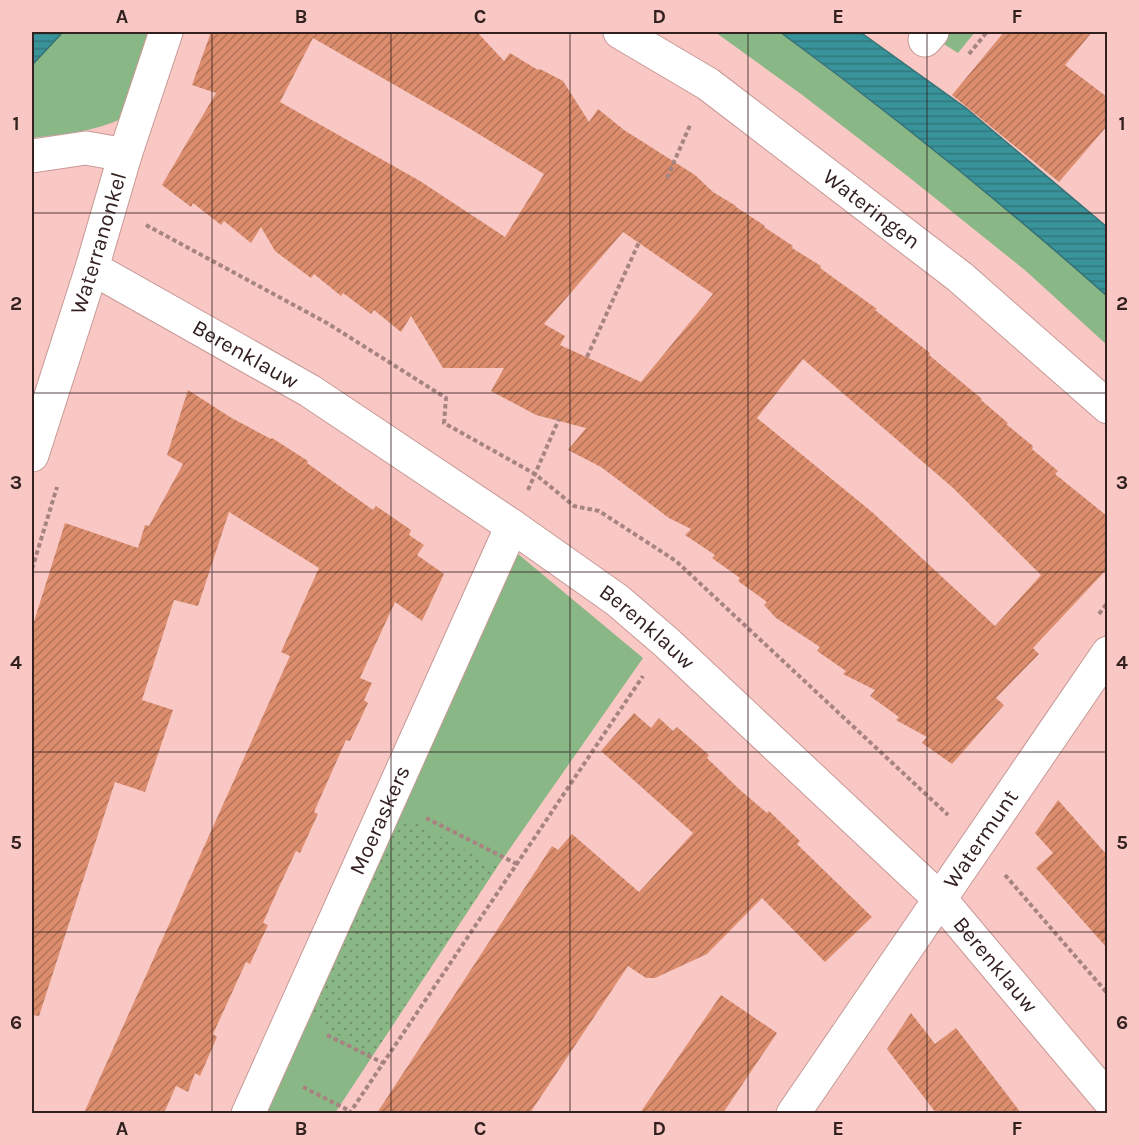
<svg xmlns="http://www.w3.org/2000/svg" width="1139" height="1145" font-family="Karla,sans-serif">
<defs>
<pattern id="park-dots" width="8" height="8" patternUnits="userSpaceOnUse" patternTransform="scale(1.5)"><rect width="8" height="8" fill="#89b785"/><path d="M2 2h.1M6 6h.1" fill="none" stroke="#71946c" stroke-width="1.8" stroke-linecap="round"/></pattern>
<pattern id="water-rules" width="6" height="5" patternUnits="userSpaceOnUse" patternTransform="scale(1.5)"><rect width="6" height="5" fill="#38939a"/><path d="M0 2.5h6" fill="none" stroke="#30787d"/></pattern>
<pattern id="building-hatch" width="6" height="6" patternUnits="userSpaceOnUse" patternTransform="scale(1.5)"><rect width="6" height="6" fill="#db8d6d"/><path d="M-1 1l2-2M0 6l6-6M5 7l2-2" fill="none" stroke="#b27359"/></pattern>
</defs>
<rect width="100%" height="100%" fill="#f9c8c5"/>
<!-- green -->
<path fill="#89b785" d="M63,32H151L123,118C94,132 63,134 32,138V65Z
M715,32H780L935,150L1050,245L1107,296V345L1026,271L910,178L801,94Z
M946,32H975L958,53L939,41Z
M518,554L643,658L497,867L335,1113L259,1114L395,812Z"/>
<!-- park -->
<path fill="url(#park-dots)" d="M395,812L497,867L372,1056L305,1014Z"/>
<!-- water -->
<path fill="url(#water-rules)" stroke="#367175" stroke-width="1.5" d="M32,32H63L32,65Z
M780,32H860L966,108L1107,227V296C1002,203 893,115 780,32Z"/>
<!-- building -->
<path fill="url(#building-hatch)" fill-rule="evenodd" d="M211,32H477L504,61L510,53L538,70L540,69L563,81L589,122L598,109L624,130L695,175L713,192L736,206V207L765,226L764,227L793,246L792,248L821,266L820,268L877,309L875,310L930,353L929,355L982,399L981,400L1008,423L1006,424L1033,446L1032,449L1058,471L1055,474L1107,516V569L1033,648L1039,654L996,698L1004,705L952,764L922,743L927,737L896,720L899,717L870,696L875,690L843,674L846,671L817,651L820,647L776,618L764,605L767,602L738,581L740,578L712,558L715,555L685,535L691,529L669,518L601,467L568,450L586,428L536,415L491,391L504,368H443L411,316L401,332L374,310L371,314L343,293L341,296L314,274L311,278L275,251L261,227L251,243L224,221L221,225L193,203L191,207L162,185L216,93L192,85ZM313,38L459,122L544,174L505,237L420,181L280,102ZM623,232L713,294L641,382L560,345L565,336L544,324ZM803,359L952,487L1041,575L995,626L872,512L757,418Z
M1004,32H1092L1065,65L1107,97V126L1059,182L952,95Z
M188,390L230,417L271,439L272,438L308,461L307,463L373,510L376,506L411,530L409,535L424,545L417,555L444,574L422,621L395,602L360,678L372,683L364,700L368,703L350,741L346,740L314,812L318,814L300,853L296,851L279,887L263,923L268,925L250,964L246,962L213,1034L217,1037L200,1076L195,1073L188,1092L176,1086L164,1113H84L290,656L281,652L319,568L229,512L198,606L174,600L142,700L173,710L145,792L115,782L39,1016L32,1015V628L65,523L138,548L145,525L149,526L183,464L167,455Z
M634,713L651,728L659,718L673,731L677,727L709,755L707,758L739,789L767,813L769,811L800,841L797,844L872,917L825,962L762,898L707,954L655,978H646L628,966L530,1113H377L552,846L558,850L572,834L639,892L693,833L601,751Z
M1058,800L1107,855V948L1036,868L1053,853L1035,833Z
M721,995L777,1033L723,1113H640Z
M911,1013L935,1044L956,1028L1021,1113H936L887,1049Z"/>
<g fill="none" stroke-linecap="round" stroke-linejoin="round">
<defs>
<g id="minor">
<path id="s1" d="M620,32L708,84L960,277L1108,407"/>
<path d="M925,40L932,32"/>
<path d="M32,156L86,148L125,155"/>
<path id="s2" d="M92,268L310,391L512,526L617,600L666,642L940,899L1108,1099"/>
<path id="s3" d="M32,455L92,268L125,155L166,32"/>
<path id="s4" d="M248,1114L512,526"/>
<path id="s5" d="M793,1114L1108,653"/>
</g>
</defs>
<!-- minor casing -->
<use href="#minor" stroke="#c79996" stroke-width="35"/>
<!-- path -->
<path stroke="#a78381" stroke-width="4" stroke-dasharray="4.5 3" stroke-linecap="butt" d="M969,54L987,32
M667,178L691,123
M146,225L327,323L446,398L444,423L535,474L574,506L599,511L676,561L948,815
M587,357L640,240
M528,490L559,419
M32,569L57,487
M1099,614L1108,602
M426,818L517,864
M1005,875L1108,994
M327,1035L383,1063
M303,1087L350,1111
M349,1114L643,676"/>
<!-- minor -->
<use href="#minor" stroke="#fff" stroke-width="33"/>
</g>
<!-- grid -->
<path fill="none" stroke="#332120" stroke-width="1.5" stroke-opacity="0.55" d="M212,32V1114M391,32V1114M570,32V1114M748,32V1114M927,32V1114M32,213H1108M32,393H1108M32,572H1108M32,752H1108M32,932H1108"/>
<g text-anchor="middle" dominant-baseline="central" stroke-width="5" stroke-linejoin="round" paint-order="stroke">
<!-- street labels -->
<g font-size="22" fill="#332120" stroke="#f9c8c5">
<text stroke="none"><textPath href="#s1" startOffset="308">Wateringen</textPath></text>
<text stroke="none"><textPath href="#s3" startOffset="222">Waterranonkel</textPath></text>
<text stroke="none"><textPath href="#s2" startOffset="176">Berenklauw</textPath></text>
<text stroke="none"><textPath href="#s2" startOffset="662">Berenklauw</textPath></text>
<text stroke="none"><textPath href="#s4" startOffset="322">Moeraskers</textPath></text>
<text stroke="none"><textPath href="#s5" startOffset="333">Watermunt</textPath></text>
<text stroke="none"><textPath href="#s2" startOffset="1148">Berenklauw</textPath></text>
</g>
</g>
<!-- border -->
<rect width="1139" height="1145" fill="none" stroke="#f9c8c5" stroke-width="66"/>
<rect x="33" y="33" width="1073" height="1079" fill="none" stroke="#332120" stroke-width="2"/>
<g font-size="20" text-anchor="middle" font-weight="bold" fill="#332120">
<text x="122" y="23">A</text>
<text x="301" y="23">B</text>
<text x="480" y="23">C</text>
<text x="659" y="23">D</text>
<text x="838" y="23">E</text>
<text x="1017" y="23">F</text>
<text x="16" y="130">1</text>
<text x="1122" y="130">1</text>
<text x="16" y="310">2</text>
<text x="1122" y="310">2</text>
<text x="16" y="489">3</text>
<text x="1122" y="489">3</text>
<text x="16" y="669">4</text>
<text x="1122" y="669">4</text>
<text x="16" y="849">5</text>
<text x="1122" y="849">5</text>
<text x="16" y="1029">6</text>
<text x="1122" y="1029">6</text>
<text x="122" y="1135">A</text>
<text x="301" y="1135">B</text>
<text x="480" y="1135">C</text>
<text x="659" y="1135">D</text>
<text x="838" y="1135">E</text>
<text x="1017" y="1135">F</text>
</g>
</svg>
